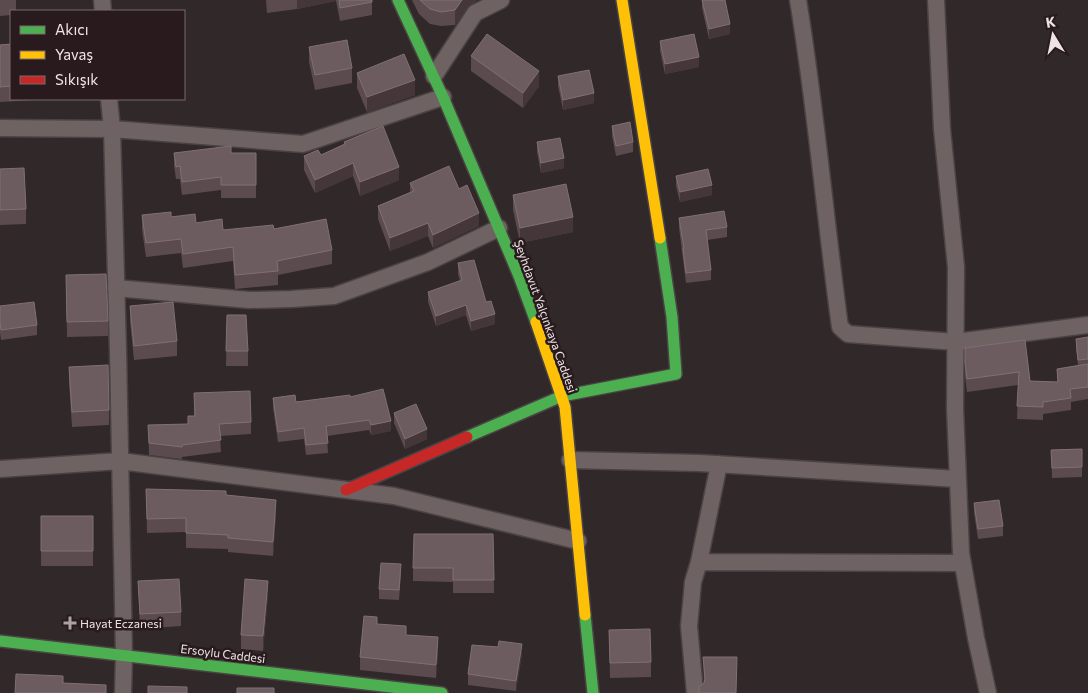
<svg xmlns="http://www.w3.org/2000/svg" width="1088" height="693" font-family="Commissioner,sans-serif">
<rect width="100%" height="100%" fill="#302829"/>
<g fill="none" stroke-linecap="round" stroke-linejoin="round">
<defs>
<path id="street" d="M102,0L103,11
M798,0C816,108 825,218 840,327L848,334L956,342L1088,325
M936,0L942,129L956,267L955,408L961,553L976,638L988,693
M434,76L475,13L501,0
M109,99L112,129L118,351L124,655L123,693
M0,128L112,129L303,144L443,97
M116,288L249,300L291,299L334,296L428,262L499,228
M570,460L699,463L958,479
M0,469L120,461L394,496L578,541
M699,562L962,563
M695,693L689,626L693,582L699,562L719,464"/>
<path id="fast" d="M398,0L443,97L519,276L536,322
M467,437L562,396L676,374L672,317L660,238
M585,615L593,693
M0,641L442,693"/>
<path id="slow" d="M622,0L660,238
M536,322L565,407L585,615"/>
<path id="jam" d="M346,490L467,437"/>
</defs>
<!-- street casing -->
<use href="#street" stroke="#4a4344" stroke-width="19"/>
<!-- fast casing -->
<use href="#fast" stroke="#4a4344" stroke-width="14"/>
<!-- slow casing -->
<use href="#slow" stroke="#4a4344" stroke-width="14"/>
<!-- jam casing -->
<use href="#jam" stroke="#4a4344" stroke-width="14"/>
<!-- street -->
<use href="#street" stroke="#6e6263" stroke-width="16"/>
<!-- fast -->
<use href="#fast" stroke="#4caf50" stroke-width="11"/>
<!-- slow -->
<use href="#slow" stroke="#ffc107" stroke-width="11"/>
<!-- jam -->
<use href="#jam" stroke="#c62828" stroke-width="11"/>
</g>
<!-- wall -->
<path fill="#5c4b4e" d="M0,0H16V11H11V15L0,16Z
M266,0H372V15L340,21L336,1L297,9L267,13Z
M412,0H477L467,8L455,25L441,26L430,24L419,14Z
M702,0L730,34L709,39L702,8Z
M660,41L699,67L665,74L660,51Z
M11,44V99H34V100L0,102V45Z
M309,47L352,68V83L315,90L309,62Z
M471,56L539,86L523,108L471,71Z
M357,73L415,95L367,112L357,88Z
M558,76L594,103L563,110L558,86Z
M612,126L633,142V152L616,156L612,136Z
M344,142L399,180L360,196L353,176L315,193L304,170V156L321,155L344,144Z
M537,142L564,168L541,173L537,152Z
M174,153H256V198H221V190L182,195L180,179H176L174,166Z
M0,169L26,209V224L0,225Z
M676,176L712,195L680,202L676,186Z
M410,183L459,189L479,226L433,248L428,236L390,251L378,219V206L410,192Z
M513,195L573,232L520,243L513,210Z
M142,215L171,217L223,230L274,229L332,250V264L278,275V285L235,289L233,261L183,268L181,253L146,257L142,230Z
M679,218L727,227V237L707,240L711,270V280L686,283L679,228Z
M458,263L486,302L495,324L471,331L466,315L436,326L428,302V292L460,281L458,274Z
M66,275L108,321V336L67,337Z
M0,306L37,325V335L1,340L0,333Z
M130,306L177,341V356L134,360L130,321Z
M227,315L248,351V366H226Z
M1088,337V399L1071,402V410L1043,414V420L1017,419L1018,385L967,392L965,376V348L1025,340L1030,381L1057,382V369L1078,365L1076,349V339Z
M69,367L109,410V425L72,427L69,382Z
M194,393L251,422V434L220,436L221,452L182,457V459L149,455L148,425L188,424V416H194Z
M350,397L391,431L371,435L369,430L327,436L328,453L306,455L304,439L278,442L273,408V398L296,402Z
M394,413L427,439L405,449L394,423Z
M1082,449V477L1052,478L1051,450Z
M146,489L226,495L276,514L273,556L228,552V549L186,548V532L147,533Z
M974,503L1003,526V536L978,539L974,513Z
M41,516H93V566H41Z
M493,534L494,593H453V582L413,581V568Z
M401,574L399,600L379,599V589Z
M138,581L181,612V626L140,629Z
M268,595L263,651L241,649V635Z
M377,624L406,635L438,651L436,678L360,670V657Z
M609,630L651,662V677L610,678Z
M522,654L516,691L468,685V674Z
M703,657H737L704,683Z"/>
<!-- shaded-wall -->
<path fill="#443639" d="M297,0H336V1L297,9Z
M462,0H477L467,8L455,25V10Z
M730,24V34L709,39V29Z
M699,57V67L665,74V64Z
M539,71V86L523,108V93Z
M415,80V95L367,112V97Z
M594,93V103L563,110V100Z
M564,158V168L541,173V163Z
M353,163V176L315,193V180Z
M399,167V180L360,196V182Z
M712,185V195L680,202V192Z
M479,213V226L433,248V235Z
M573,217V232L520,243V228Z
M428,223V236L390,251V238Z
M466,305V315L436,326V316Z
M495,314V324L471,331V321Z
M391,421V431L371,435V425Z
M427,429V439L405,449V439Z
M276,500V514L273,556V542Z
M268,581V595L263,651V636Z
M438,637V651L436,678V665Z
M522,644V654L516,691V681Z"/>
<!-- building -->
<path fill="#6c5b5f" stroke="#807074" d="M339,0H372V2L340,8Z
M420,0H462L455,10L441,12L430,9Z
M702,0H725L730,24L709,29Z
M487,34L539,71L523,93L471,56Z
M694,34L699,57L665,64L660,41Z
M347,40L352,68L315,75L309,47Z
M11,44V86L0,87V45Z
M404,54L415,80L367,97L357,73Z
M589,70L594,93L563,100L558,76Z
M630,122L633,142L616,146L612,126Z
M383,126L399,167L360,182L353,163L315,180L304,156L318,150L321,155L345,144L344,142Z
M560,138L564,158L541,163L537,142Z
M231,146V153H256V185H221V177L182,182L180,166L176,167L174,153Z
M449,166L459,189L467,185L479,213L433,235L428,223L390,238L378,206L414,191L410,183Z
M24,168L26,209L0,210V169Z
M708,169L712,185L680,192L676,176Z
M566,184L573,217L520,228L513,195Z
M724,211L727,227L706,230L711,270L686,273L683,248H684L679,218Z
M171,212V217L195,214L196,223L222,219L223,230L273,225L274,229L326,219L332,250L277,261L278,271L235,275L233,247L183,254L181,239L146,243L142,215Z
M474,260L486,302L491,301L495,314L471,321L466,305L436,316L428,292L462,280L458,263Z
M106,274L108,321L67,322L66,275Z
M34,302L37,325L1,330L0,323V306Z
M173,302L177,341L134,346L130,306Z
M227,315H246L248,351H226Z
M1088,337V359L1078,360L1076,339Z
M1025,340L1030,381L1058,382L1057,369L1088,364V387L1070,389L1071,398L1043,402V407L1017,406L1019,372L967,379L965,363V348Z
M108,365L109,410L72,412L69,367Z
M383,389L391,421L371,425L369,420L326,426L328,443L306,445L304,428L278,432L273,398L295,395L296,402L350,395V397Z
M250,391L251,422L219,424L221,440L182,445V447L149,443L148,425L188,424V416H195L194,393Z
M416,404L427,429L405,439L394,413Z
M1082,449V467L1052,468L1051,450Z
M146,489L226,491V495L276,500L273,542L228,538V535L186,533V518L147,519Z
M999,500L1003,526L978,529L974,503Z
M41,516H93V551H41Z
M414,534H493L494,580H453V568H413Z
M381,563L401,564L399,590L379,589Z
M179,579L181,612L140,614L138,581Z
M245,579L268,581L263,636L241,635Z
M364,616L377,617V624L406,626V635L438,637L436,665L360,657Z
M650,629L651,662L610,663L609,630Z
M499,641L522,644L516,681L468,674L472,645L498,647Z
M703,657H737L736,693H699V687L704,683L705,678Z
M16,674L63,676V683L106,685V693H15Z
M148,686L187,687V693H148Z
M237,688H274V693H237Z"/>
<!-- markers -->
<path fill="#aca2a3" stroke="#291b1d" stroke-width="2" d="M67.5 615.5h5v5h5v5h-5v5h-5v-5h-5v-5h5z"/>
<g text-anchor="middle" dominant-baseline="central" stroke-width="5" stroke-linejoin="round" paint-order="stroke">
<!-- street labels -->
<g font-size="12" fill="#eee4e5" stroke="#291b1d">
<text transform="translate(546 316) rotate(70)">Şeyhdavut Yalçınkaya Caddesi</text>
<text transform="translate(223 653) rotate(7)">Ersoylu Caddesi</text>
</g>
<!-- poi labels -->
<g font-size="12" fill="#eee4e5" stroke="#291b1d" text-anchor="start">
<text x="80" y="623">Hayat Eczanesi</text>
</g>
</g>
<!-- legend -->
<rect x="10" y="10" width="175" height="90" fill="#291b1d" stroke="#786b6d"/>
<rect x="20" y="26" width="25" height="8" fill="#4caf50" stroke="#786b6d"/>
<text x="55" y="35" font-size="15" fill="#eee4e5">Akıcı</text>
<rect x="20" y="51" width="25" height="8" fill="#ffc107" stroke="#786b6d"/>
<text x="55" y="60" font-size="15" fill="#eee4e5">Yavaş</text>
<rect x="20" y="76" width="25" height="8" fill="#c62828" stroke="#786b6d"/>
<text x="55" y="85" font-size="15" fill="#eee4e5">Sıkışık</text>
<!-- north arrow -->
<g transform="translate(1053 35) rotate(350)" stroke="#291b1d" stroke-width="4" paint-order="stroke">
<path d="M0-4L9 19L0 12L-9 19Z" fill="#eee4e5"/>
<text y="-8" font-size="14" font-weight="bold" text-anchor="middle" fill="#eee4e5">K</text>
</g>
</svg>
